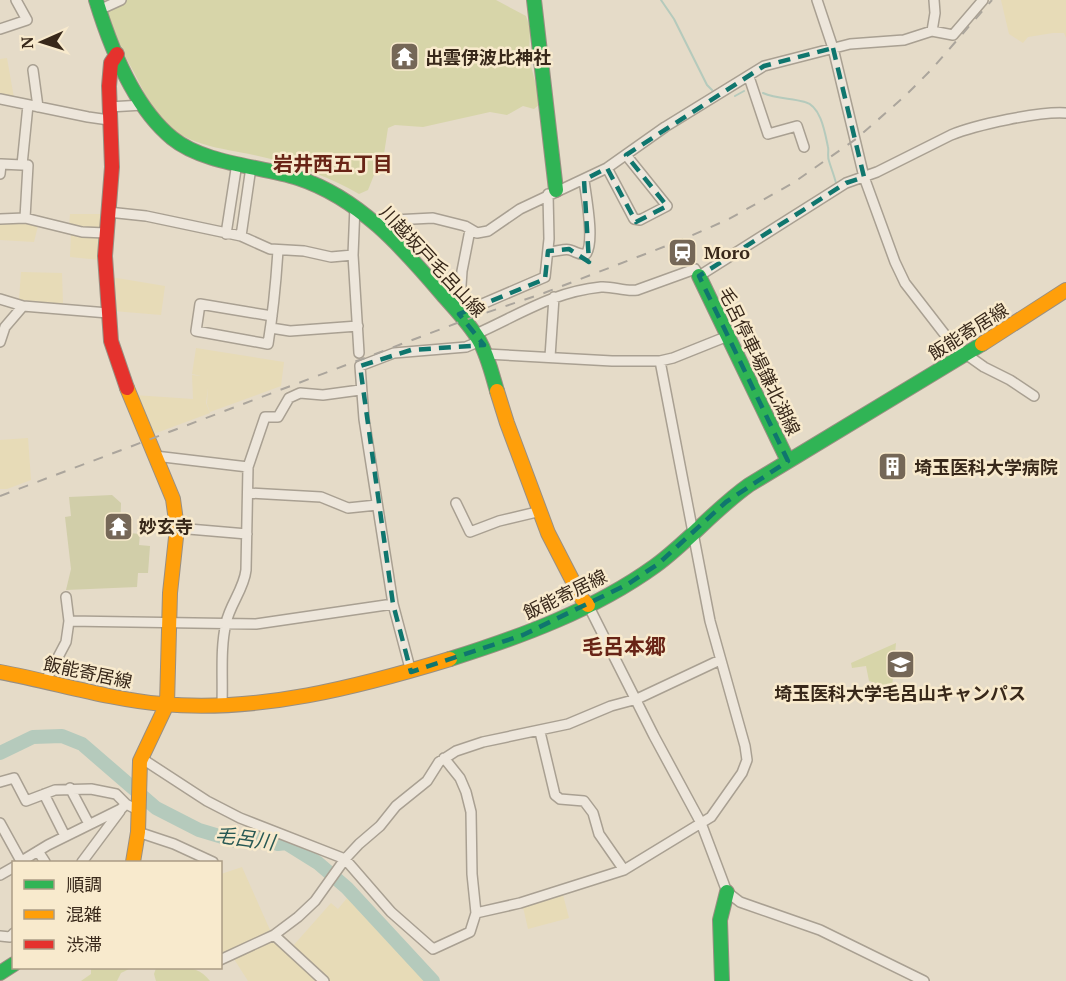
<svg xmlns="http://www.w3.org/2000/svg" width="1066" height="981" font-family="'PT Serif','Noto Sans JP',serif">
<rect width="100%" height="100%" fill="#e5dbc8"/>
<!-- farmland -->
<path fill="#e7dbb7" d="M1001,0H1066V38L1064,33H1053L1028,37L1023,43L1009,34Z
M7,58L14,98L0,95V59Z
M70,214H103L101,229L69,227Z
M0,221H25L35,224L38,226L34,242L0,240Z
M71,233L101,236L100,260L70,257Z
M21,272L62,273L63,304L19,300Z
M111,277L165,286L161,315L113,311Z
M196,348L284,362L281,386L210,412L207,404L208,387L206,403L210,413L151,435L134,395L193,399L192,375L201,376L192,374Z
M28,438L31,480L7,489H0V440Z
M242,867L270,930L235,950L221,954V874Z
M563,895L569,918L528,929L523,907Z
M347,898L397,952L425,981H330L292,947L331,903L338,909Z
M272,942H275L319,981H248L234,959Z"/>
<!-- green -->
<path fill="#d7d5a9" d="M105,0H496L526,16L530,28L529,59L541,103L534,109L523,106L507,115L490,112L423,127L395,125L388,128L382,167L374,175L368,190L359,194C332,178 301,167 271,159C232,148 185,150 158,115C147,101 140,83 131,67C123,52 105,16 105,0Z
M896,643L892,688L869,681L866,666L852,668L851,663Z
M91,968H131L121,973L117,981H81L91,974Z
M156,968C177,967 197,963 210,981H156L154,974Z"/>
<!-- cemetery -->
<path fill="#d1cea9" d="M112,495L121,503L120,532L140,534L139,545L150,546L148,573H138L137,587L66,590L71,569L65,517L71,516L69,497Z"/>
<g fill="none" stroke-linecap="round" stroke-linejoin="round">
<!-- stream -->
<path stroke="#b5cabc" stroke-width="2" d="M661,0L674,19L707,85L712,90
M763,93C777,99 791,98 805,102C821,106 825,133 828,147C829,151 827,156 829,161C831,168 834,175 836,183
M735,96L744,91"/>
<!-- river -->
<path stroke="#b5cabc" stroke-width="14" d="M0,753L33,737L62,736L82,744L156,808L199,830L236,841H252L259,838L278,844L286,843L318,863L347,888L433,981"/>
<defs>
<path id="street" d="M817,0L833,48L864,177L895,262L905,283L953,345L984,367L1010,380L1034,396
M99,10L121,0
M0,29L27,20L16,0
M932,31L953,35L983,0
M33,70L38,107
M749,77L768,134L797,126L804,147
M0,99L88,117L109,120
M109,107L143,105
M607,168L634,219L640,220L667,206L626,155
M0,174L1,164L22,165
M355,206L353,255L359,353
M108,212L146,216L241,236L270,249L304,251L331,257L353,255
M25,218L28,165H22L28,105
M0,219L25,218L82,232L106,233
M374,221L433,218L465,226L477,233L488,231L520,209L607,168L665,127L764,66L850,44L904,40L932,31L935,13L934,0
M470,230L462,271L459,314L545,277L549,239L548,194
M226,234L237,163
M241,236L251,167
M548,251C556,253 563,248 570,250C577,252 578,255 586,254C595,242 586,196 584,180
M0,299L23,306L108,313
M272,316L200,304L196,331L268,344C273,313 276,282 278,250
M271,328L290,331L358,326
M476,334C519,315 552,292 601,287C613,286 625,292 637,290L695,269L699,276L846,183L877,172L951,135C975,125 1040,111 1066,113
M0,342L5,327L23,306
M486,354L612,361H660L673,358L728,336
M550,357L554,297
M155,456L248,467
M248,493L321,497L348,508L377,505
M456,503L470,532L499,521L541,511
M177,528L247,534
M588,605L654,736L701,823L727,892L740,902L820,930L924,981
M69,621L256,624L393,604
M411,672L393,604L364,419L360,366L394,353L466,347L480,341
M46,680L66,642L69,621L66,597
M222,704C223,677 220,649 226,623C230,604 244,589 246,570L248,467L265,417H278L289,398L300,393L323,395L360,390
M540,732L555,795L560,799L584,801L593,813L599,834L624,870
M141,758L207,801L240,818L345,859L391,912L433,949L470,932L476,913L520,903L624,870L711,817L742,773L747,760L745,746L710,621L660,361
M444,758L460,778L466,792L471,812L472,874L476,913
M0,782L14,778L26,801L55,790L91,789L116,794L126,804L138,810
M70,788L89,824
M44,794L65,836
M0,823L21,861
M138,832L174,844L213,862
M38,851L45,862
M20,862L48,845L121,809L126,804
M82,862L120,811
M0,875L14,867
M274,935L324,981
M0,936L10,937L14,933
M220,960L274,935L298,917L315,901L345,859L359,844L380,826L396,806L427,781L439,762L456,751L483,742L568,724L611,706L637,699L720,660"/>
<path id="fast" d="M96,0C110,46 134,107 172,138C204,164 260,166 298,178C359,198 402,247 442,294C455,309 469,323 479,340C488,356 492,374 497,391
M534,0L556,190
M699,276L788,461
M450,659C520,637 594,610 655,566C688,542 715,509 749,485L982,344
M0,973L14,964
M722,981L720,920L727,892"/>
<path id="slow" d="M982,344L1066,290
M127,388L173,499L177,528L170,593L167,704L140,761L138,832L133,862
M497,391L507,423L548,533L582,599L588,605
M0,672C54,682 107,699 162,704C258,713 358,687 450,659"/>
<path id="jam" d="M117,54L111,63L109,86L112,167L105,256L111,341L127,388"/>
</defs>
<!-- street casing -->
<use href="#street" stroke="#a9a092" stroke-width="12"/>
<!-- fast casing -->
<use href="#fast" stroke="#998f82" stroke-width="16"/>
<!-- slow casing -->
<use href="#slow" stroke="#998f82" stroke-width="16"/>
<!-- jam casing -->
<use href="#jam" stroke="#998f82" stroke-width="16"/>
<!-- street -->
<use href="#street" stroke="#ede6db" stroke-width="9"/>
<!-- fast -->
<use href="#fast" stroke="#30b455" stroke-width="14"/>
<!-- slow -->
<use href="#slow" stroke="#ff9f0a" stroke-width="14"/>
<!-- jam -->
<use href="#jam" stroke="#e5322d" stroke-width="14"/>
<!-- rail -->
<path stroke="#aba59c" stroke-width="2" stroke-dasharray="10 10" stroke-linecap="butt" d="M0,496L465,320L544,293L679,241L729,219L793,183L856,139L905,96L931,70L992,0"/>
</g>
<!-- marked area -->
<path fill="none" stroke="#0f766e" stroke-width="4.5" stroke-dasharray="12 8" stroke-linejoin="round" d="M833,48L864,177L846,183L699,276L788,461L726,502L658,564L628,584L523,635L411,672L393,604L360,366L411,350L484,345L459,314L545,279L548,251L569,249L589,262L584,180L607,168L636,222L667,206L626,155L764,66Z"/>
<!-- icons -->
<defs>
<symbol id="temple-square" viewBox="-11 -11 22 22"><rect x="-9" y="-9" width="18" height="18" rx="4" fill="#756757" stroke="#f8eacd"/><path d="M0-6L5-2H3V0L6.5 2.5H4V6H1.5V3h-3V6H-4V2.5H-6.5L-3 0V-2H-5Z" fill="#fff"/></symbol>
<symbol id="station-square" viewBox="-11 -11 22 22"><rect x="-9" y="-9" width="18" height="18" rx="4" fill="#756757" stroke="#f8eacd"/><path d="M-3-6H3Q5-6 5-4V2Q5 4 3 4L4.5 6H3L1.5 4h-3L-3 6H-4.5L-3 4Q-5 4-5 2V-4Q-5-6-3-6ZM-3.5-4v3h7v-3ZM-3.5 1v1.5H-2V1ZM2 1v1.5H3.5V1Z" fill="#fff"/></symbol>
<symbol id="building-square" viewBox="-11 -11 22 22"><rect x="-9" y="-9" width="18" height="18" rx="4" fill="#756757" stroke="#f8eacd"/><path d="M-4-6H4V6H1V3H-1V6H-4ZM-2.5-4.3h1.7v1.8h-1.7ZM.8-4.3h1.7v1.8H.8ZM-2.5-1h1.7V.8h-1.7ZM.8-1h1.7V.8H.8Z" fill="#fff"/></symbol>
<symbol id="university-square" viewBox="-11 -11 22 22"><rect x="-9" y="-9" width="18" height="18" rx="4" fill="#756757" stroke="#f8eacd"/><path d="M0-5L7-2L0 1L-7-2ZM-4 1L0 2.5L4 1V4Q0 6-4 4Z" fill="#fff"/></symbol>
</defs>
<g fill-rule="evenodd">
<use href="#temple-square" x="388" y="40" width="33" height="33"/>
<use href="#station-square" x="666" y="236" width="33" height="33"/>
<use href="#building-square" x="876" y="450" width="33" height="33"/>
<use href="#temple-square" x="102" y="510" width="33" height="33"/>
<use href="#university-square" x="884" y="648" width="33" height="33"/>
</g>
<g text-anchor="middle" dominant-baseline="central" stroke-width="5" stroke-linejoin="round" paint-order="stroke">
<!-- poi labels -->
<g font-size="18" font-weight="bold" fill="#38281a" stroke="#f8eacd" text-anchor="start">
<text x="425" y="57">出雲伊波比神社</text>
<text x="704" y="252">Moro</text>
<text x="914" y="467">埼玉医科大学病院</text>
<text x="139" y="526">妙玄寺</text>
<text x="900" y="693" text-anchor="middle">埼玉医科大学毛呂山キャンパス</text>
</g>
<!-- street labels -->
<g font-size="18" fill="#38281a" stroke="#f8eacd">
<text transform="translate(433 261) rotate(47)">川越坂戸毛呂山線</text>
<text transform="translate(968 331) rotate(-32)">飯能寄居線</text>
<text transform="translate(760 361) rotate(64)">毛呂停車場鎌北湖線</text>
<text transform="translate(565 594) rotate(-26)">飯能寄居線</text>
<text transform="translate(88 672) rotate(12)">飯能寄居線</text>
</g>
<!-- neighbourhood labels -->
<g font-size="20" font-weight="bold" fill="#682416" stroke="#f8eacd">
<text x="333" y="163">岩井西五丁目</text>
</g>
<!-- water labels -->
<g font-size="20" font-style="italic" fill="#285954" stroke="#f8eacd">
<text transform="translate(245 838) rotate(8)">毛呂川</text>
</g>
<!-- quarter labels -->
<g font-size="21" font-weight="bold" fill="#682416" stroke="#f8eacd">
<text x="624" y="646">毛呂本郷</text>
</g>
</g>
<!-- legend -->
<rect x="12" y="861" width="210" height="108" fill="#f8eacd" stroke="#ab9c85" stroke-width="1.5"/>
<rect x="24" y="880" width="30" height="9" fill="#30b455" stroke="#ab9c85" stroke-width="1.5"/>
<text x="66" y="891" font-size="18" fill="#38281a">順調</text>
<rect x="24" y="910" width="30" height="9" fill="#ff9f0a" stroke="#ab9c85" stroke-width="1.5"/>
<text x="66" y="921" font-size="18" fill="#38281a">混雑</text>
<rect x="24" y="940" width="30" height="9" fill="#e5322d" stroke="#ab9c85" stroke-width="1.5"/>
<text x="66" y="951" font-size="18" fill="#38281a">渋滞</text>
<!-- north arrow -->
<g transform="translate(42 42) rotate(267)" stroke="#f8eacd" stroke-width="4.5" paint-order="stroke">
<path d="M0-4.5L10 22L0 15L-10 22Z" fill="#38281a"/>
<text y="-9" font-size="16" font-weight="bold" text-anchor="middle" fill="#38281a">N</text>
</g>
</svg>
